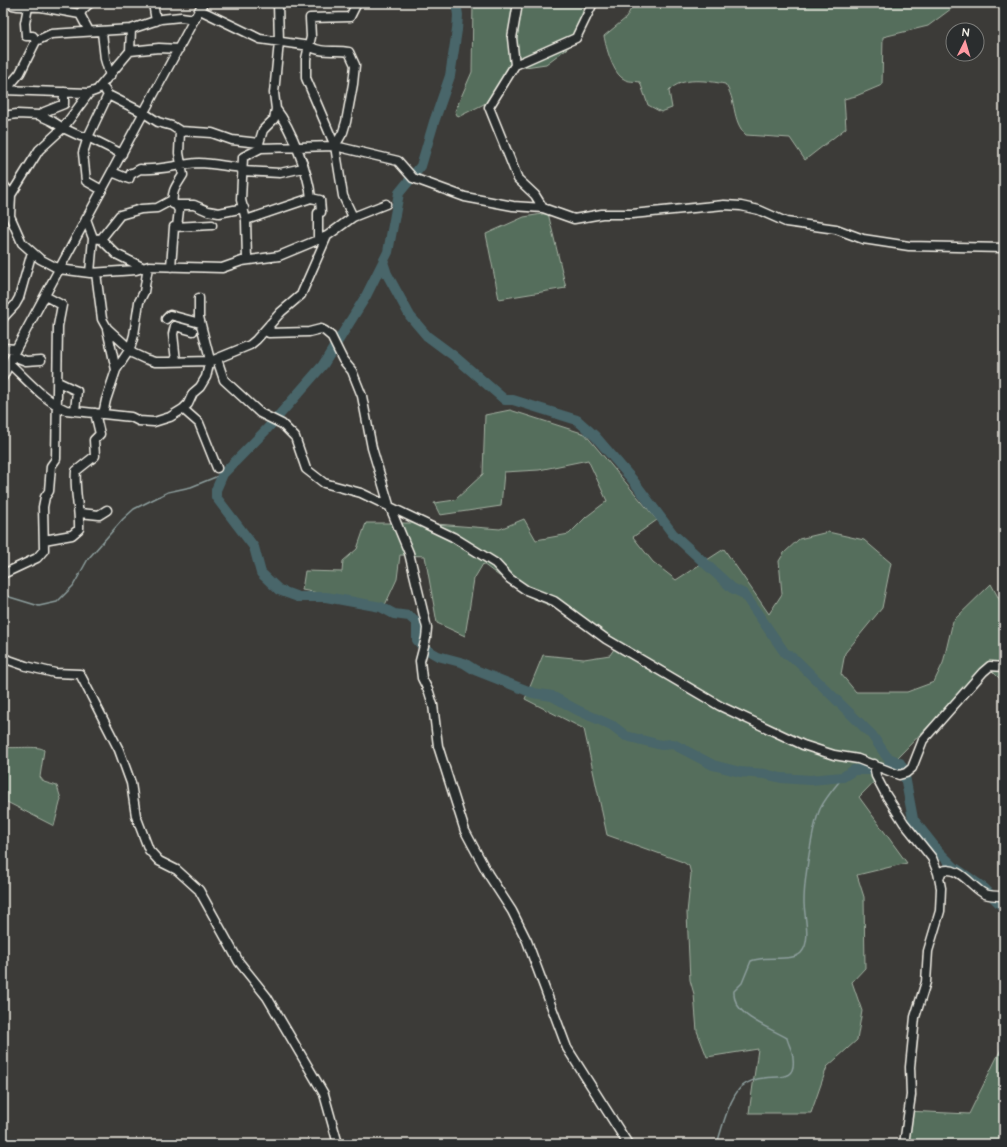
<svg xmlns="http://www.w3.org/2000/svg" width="1007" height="1147" font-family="'Architects Daughter',sans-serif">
<rect width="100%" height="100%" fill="#3c3b38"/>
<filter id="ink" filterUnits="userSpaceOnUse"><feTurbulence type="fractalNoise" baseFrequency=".025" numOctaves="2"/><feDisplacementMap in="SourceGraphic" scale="8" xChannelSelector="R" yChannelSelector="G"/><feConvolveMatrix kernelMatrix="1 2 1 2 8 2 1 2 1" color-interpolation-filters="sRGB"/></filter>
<g filter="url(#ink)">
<!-- green -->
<path fill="#556e5b" stroke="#a4b0a2" d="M473,3H583L582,37L546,64L511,69L488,102L458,117L455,111L472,72Z
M634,3H959L928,26L883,37L882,85L856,96L844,99L846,128L805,160L790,138L746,135C731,120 737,100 725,84C708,81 681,76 669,91L672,108L661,112L648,105L640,82C635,81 628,82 624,79C613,74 606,47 604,36L626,18Z
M548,213L566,288L499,299L486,234L524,217Z
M510,410L585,434L657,520L633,537L653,562L676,580L724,549L769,614L782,594L779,561L784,553L799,539L828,532L864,540L891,563L882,608L845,653L841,674L856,692H907L934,682L943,663L953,621L991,584L1004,608V683L987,666L859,797L907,863L857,875L864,897L865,968L852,982L862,1011L857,1040L827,1067L811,1113H749L758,1049L707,1057L697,1031L694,994L690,980L687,913L691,874L689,866L683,862L607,835L584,729L525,699L543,655L584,659L610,655L614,649L563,611L525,595L483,564L474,579L465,636L437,623L425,556L400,555L397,579L385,605L302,590L305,571L342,572L343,561L357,549L366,523H423L500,529L524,519L536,540L569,534L586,517L607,501L588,460L539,470L504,472L501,506L440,515L434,503L455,500L483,474L485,415Z
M3,747C13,749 40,745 44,750L40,777L44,782L57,786L61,799L54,826L3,800Z
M1004,1043V1144H905L907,1111L969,1114Z"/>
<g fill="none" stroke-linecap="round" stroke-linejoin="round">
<!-- stream -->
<path stroke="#8d9e9d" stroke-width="1.5" d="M3,595L39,606L57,602L73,586L88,559L123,519L134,509L168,492L191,487L223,474
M717,1144C722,1128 729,1099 741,1087C747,1082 757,1078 764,1078C779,1076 796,1081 793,1058C793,1051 788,1044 787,1038C769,1027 732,1016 734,991L742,983L751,961C764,955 792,962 801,953C812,941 804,916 804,902C804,881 812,828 820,809C826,797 835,787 843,777"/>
<!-- river -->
<path stroke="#48666b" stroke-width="10" d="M456,3L458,15L457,30L450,76L434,122L421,166L399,193L388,252L366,296L323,365L267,429L223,474L216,490V497L254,547L261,573L279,590L298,597H326L381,607L394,614L409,616L417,623V640L424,648L438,656L464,663L475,670L533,693L552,696L577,710L613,726L626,736L661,745L673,744L713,765L740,772L765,774L781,778L810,780L843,777L854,770H876L900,763
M383,262L387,274L410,316L427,336L454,356L505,400H513L577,420L595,436L632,479L673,534L732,588L744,594L785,653L797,661L872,735L887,757L900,763L904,771L913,819L939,852L954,867L984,888L1004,908"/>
<defs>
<path id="minor" d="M3,3L18,6L41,7L80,14L89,31
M153,3L156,21
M28,7L25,23L26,36H33L36,41
M200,10L260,39L310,46C321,54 336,49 349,52L355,65L353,84L346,122L343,132L335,146
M80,14L83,9L90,3
M102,32L105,59L110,76
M130,51L159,48L179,49
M515,65L512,38L518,3
M3,89L10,85L20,73L36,41L51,34L131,29L161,19L181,17L195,19
M3,90L89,93L97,90L130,51L131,29
M108,95L144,113L158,122L172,126L180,131L212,133L232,140L259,143
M276,109C291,128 309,174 311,198L320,200L321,212L318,213V239
M3,116L17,114L39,115L52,121L63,128L80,136L88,137L122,154
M42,117L44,112L64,104V92
M260,147L259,143L263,130L274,119L276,109L274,93L279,42L278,3
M242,171L280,173L303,168
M112,172L129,179L131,173H133L140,169C159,171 179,164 199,163C213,163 228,167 242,168
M3,184L11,195L10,216L22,243L40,259L59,269L90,273L136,270L149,266L222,268L242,261L279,256L327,236L353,217L386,204
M102,190L86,181L83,153L88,137L108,95L105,90
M11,195L39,150L63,128L89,93
M176,205H194L208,211L219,213L244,208
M543,208L535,195L518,179L489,107L515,65L576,38L593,3
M353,217L343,196L335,146L306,78V59L311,37L310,18L350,17L357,3
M86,219L93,238L90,273
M246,220L311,198
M177,227L179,210L176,205L173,204C171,191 177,185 183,175L179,153L180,131
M93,238L101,239L120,215L141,209L157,208L172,200
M101,239L116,254L144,268
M247,260L246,220L241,200L243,157L261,148L335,146L398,161L413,178L465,197L513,206L543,208L574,219L602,214H632L724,205L741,206L759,210L786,222L836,229L863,239L909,246L1004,248
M171,267L174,227L212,225
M96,273L102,319L107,328L130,349L132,353L145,359L155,362H165L211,361L250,345L256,340L281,312L301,295L327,236
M3,318L15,305L19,298L32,252
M166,319L170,315L200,323
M270,324L269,333L309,332L321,329L325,331L331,336L343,360L352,371L362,396L372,448L389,505L409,553L427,628L426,638L420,661L422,678L429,692L433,705L438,746L465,831L488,874L512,911L527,941L567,1048L628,1144
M3,348L16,349
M13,356L26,361L41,360
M217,359L224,380L260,413L282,424L295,437L306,469L324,483L361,493L453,537L495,563L510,579L526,590L554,601L606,639L720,706L803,745L834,755L858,759L899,775L906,773L912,768L923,740L983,672L990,666L1004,667
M176,361L173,334L175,326L193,331
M10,364C27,380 44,400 66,410L131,417L139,421L154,422L170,417L183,409L188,404L193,393L200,387L206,377L210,360L199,317V298
M116,370L130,349L134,335L139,302L144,292L148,267
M3,377L16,349L203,3
M58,382L77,391L75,411
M183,409L199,423L217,468
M103,414L106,400L116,370L107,329
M80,513L99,515L107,510
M44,540L72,535L79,529C80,509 74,490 76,471L95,456L94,440L100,434L95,413
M3,574L37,558L44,550L43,507L45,497L49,491L51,466L56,459L58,326L62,305L45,296
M3,658L26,666L55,673L80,674L119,750L131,783L136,816L149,850L159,861L177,870L199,890L239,962L267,997L324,1094L338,1144
M874,764L876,776L886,795L904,823L932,858L938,873L941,888L940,911L928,951L926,982L915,1017L910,1067L911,1095L904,1144
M939,878L942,871C959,865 972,888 985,894C990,896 998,896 1004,896"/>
</defs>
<!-- minor casing -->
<use href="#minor" stroke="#f4f1e8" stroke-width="11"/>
<!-- minor -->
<use href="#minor" stroke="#2a2d2e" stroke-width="8"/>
</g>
</g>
<!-- margin -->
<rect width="1007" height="1147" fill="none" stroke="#2a2d2e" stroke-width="16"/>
<rect x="8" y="8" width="991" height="1131" fill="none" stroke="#f4f1e8" stroke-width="1.5" filter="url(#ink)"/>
<!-- north arrow -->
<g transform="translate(965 42) rotate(5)"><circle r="19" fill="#2a2d2e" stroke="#7b7b78"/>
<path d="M0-3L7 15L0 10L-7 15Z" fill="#ff9aa2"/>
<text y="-6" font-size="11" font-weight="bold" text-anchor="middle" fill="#f4f1e8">N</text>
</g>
</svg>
